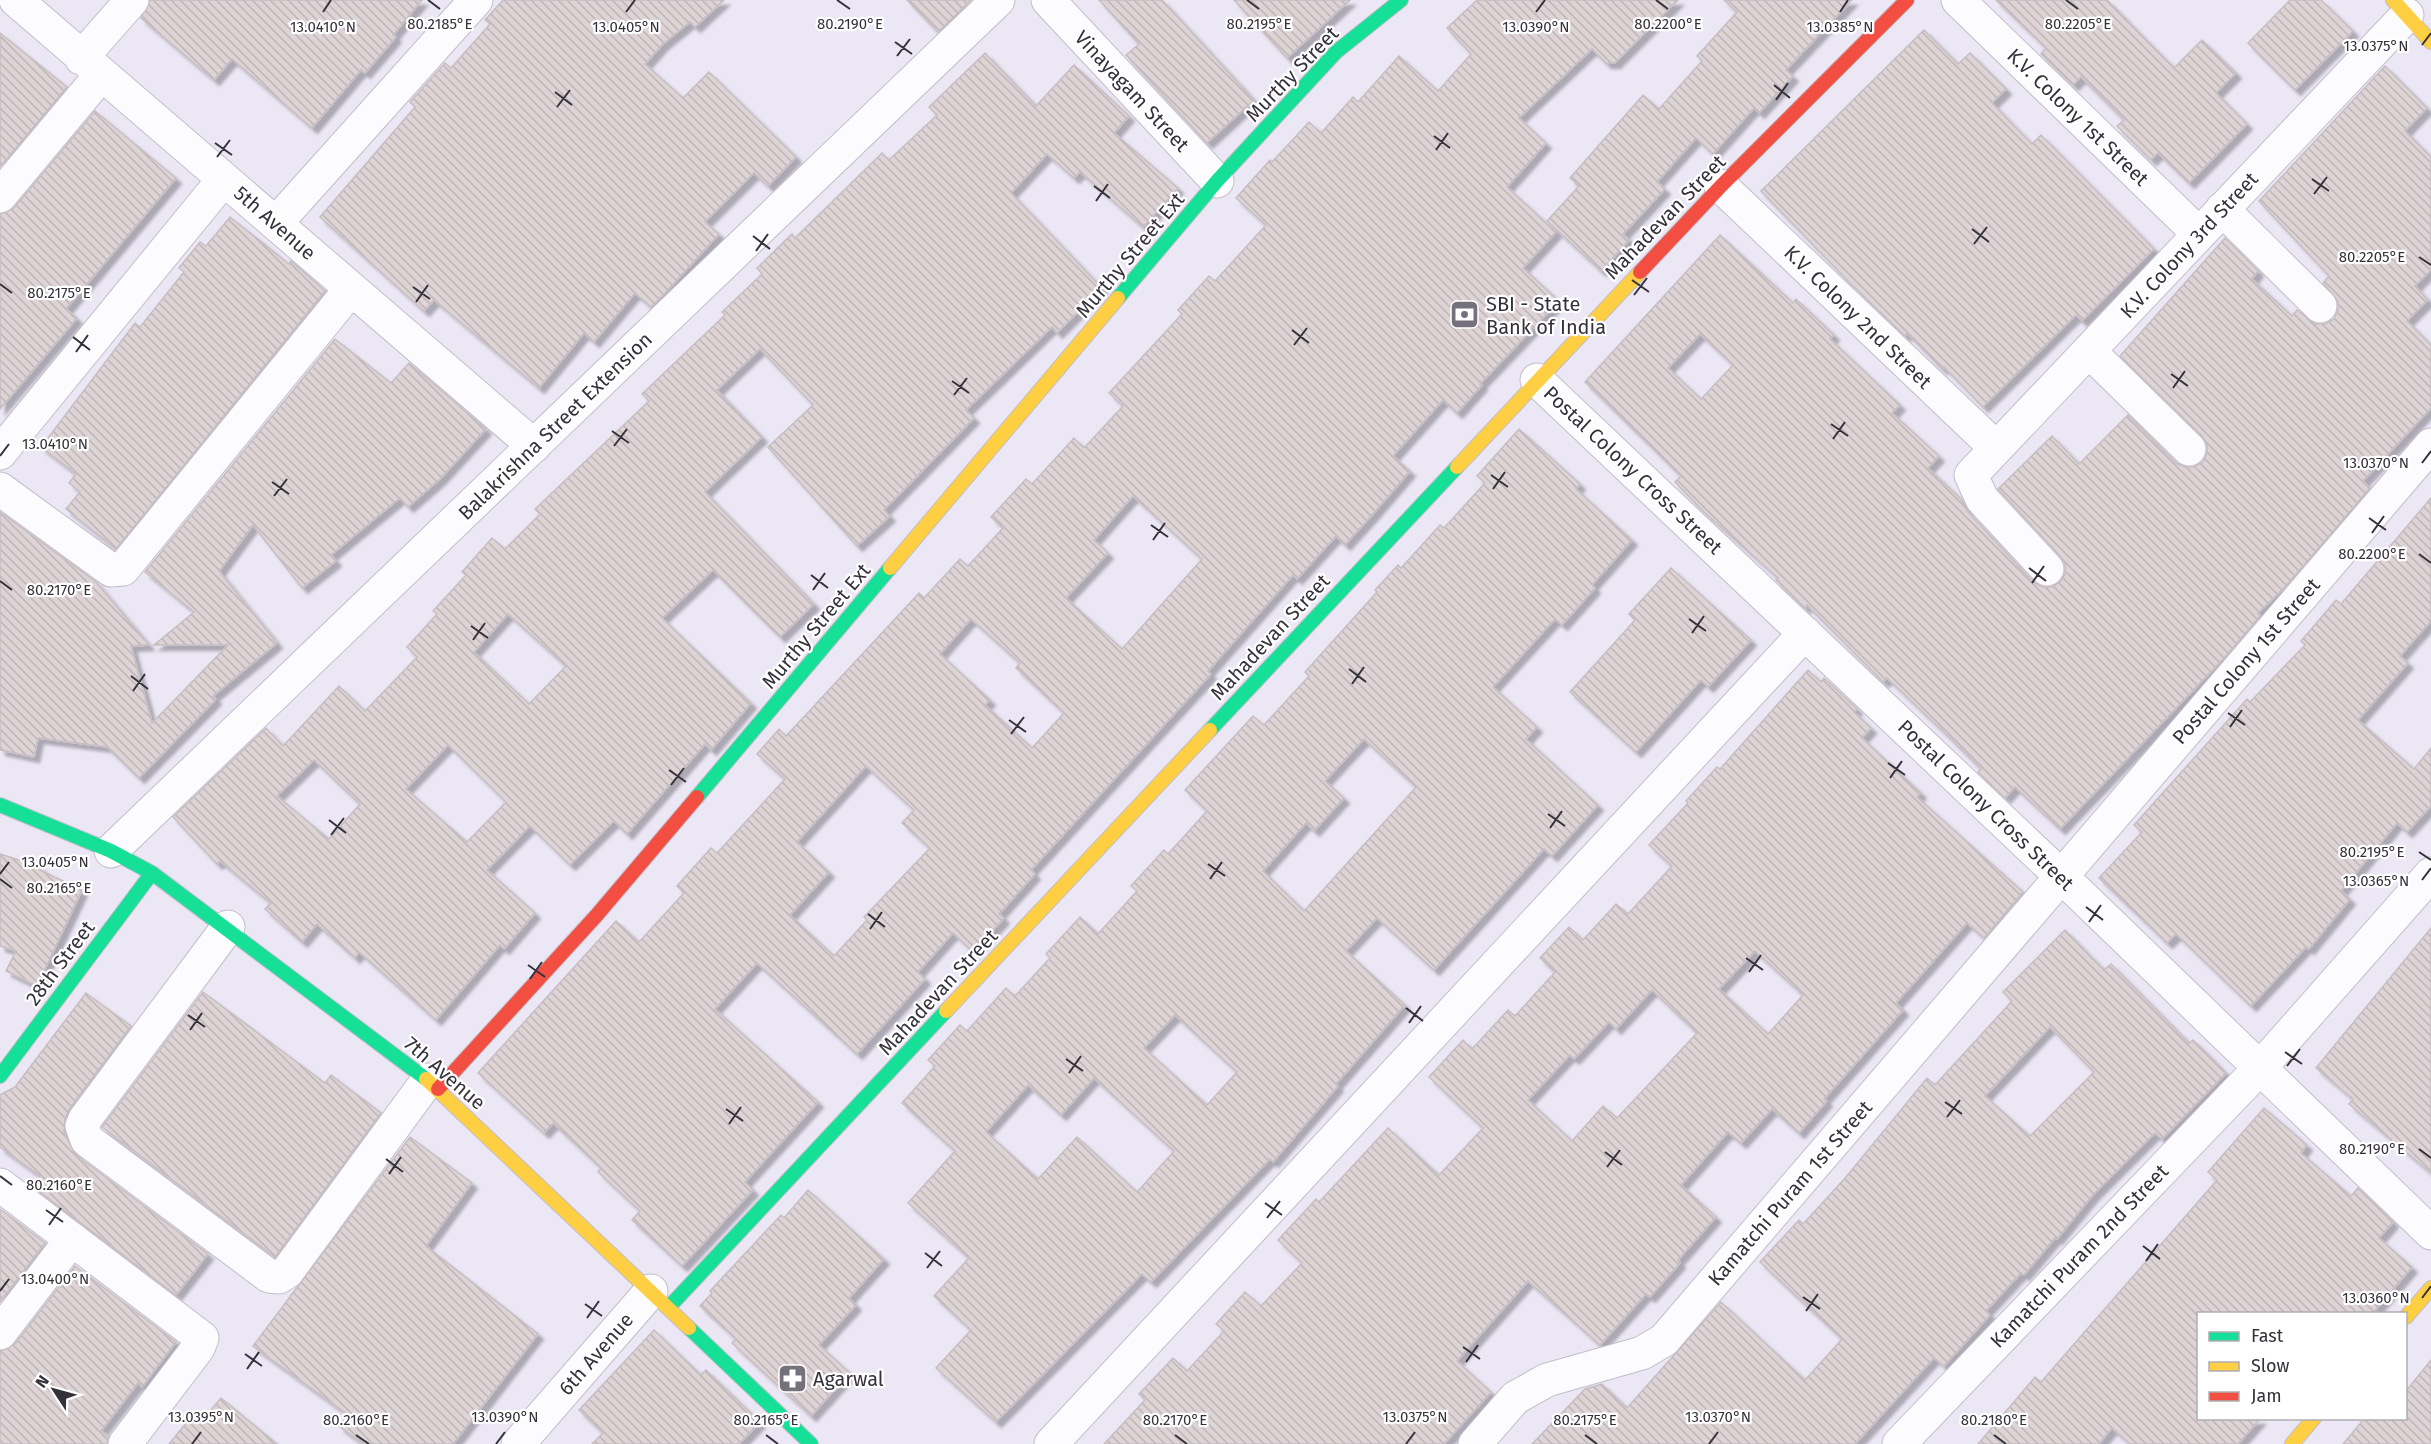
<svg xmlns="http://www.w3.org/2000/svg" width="2431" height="1444" font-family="'Fira Sans',sans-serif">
<defs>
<pattern id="building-back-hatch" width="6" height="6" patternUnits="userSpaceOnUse" patternTransform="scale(1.5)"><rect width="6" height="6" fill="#ded3d5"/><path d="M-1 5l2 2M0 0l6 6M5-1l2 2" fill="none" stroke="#bfb6b8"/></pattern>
<filter id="shadow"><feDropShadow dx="5.5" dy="5.5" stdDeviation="1.5" flood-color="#0004"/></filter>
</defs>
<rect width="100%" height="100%" fill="#ece7f5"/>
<!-- building -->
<path fill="url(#building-back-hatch)" stroke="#c6bec2" stroke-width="1.5" fill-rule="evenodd" filter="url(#shadow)" d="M150,0H422L393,35L396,37L365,73L361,70L312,128L232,59L214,80L141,18Z
M503,0H724L695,27L690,22L663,44L645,64L683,98L709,72L796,157L768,186L754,173L705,222L719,234L666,292L651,307L635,293L594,342L584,333L539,388L434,300L424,311L320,217L415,107L410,102L445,63L451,68L490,24L485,20Z
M907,0H971L938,32Z
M1099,0H1162L1254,100L1207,143L1126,55L1139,44Z
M1234,0H1350L1287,58Z
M1477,0H1678L1615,63H1606L1592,49L1519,118L1546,143L1507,187L1556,232L1523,268L1559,301L1480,384L1482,385L1457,413L1443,400L1393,456L1410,471L1373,514L1345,545L1336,536L1297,579L1293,575L1208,671L1211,674L1031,870L1035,874L999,914L1004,918L973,952L953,933L918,972L925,979L857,1054L757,963L715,1009L818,1102L745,1182L753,1190L682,1266L632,1220L640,1211L598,1172L601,1168L553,1123L544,1133L478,1073L616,921L639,942L684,893L677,886L711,848L717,853L785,779L757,754L779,729L786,736L919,593L924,598L960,559L968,566L1003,528L991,517L1026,479L1032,484L1074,438L1084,448L1123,406L1109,393L1182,314L1178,310L1209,276L1215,281L1266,225L1236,198L1270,160L1272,162L1309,122L1321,133L1353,97L1358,102L1399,56L1438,91L1471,54L1447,28ZM1133,496L1202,559L1122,649L1066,598L1108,553L1094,540ZM971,619L1020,663L1016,668L1064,713L1032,748L985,705L990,700L940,654ZM866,766L914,810L902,823L930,848L864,917L867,920L834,956L790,915L829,872L797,842Z
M1724,0H1852L1786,70L1793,76L1759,113L1754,108L1713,154L1696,138L1657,182L1665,189L1623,234L1629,240L1601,271L1547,221L1579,186L1570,178L1643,95L1659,109L1702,61L1697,56L1737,12Z
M1996,0H2107L2174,68L2202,40L2236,73L2216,93L2247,124L2189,183L2158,153L2151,160L2117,126L2124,120L2081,77L2073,85L2041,54L2046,48Z
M2290,0H2321L2353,31L2295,90L2248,43Z
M1924,30L1958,64L1970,53L2006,89L1992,103L2032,144L2041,135L2154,249L2082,321L2076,315L1983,407L1944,367L1942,369L1907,333L1905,336L1848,281L1761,191Z
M0,33L67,87L0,167Z
M985,53L1036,106L1074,65L1129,116L1114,133L1178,188L1143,227L1080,172L1074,178L1047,154L1011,193L1102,288L1057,333L1052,327L966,410L974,418L884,510L890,516L857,546L768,447L813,405L760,349L717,390L762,437L705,492L814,604L780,637L713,570L662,618L751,703L711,750L705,744L627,834L614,821L570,865L530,826L487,870L535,913L504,949L500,945L436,1020L359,952L355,958L317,924L302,942L265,909L271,903L220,861L217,864L173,817L266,728L283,746L339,686L365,711L417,657L407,647L437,614L433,611L466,575L462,572L492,538L505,549L540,514L535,509L649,401L642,394L725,315L722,312L762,274L757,268L792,234L795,238L882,153L889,160L937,115L929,107ZM508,614L566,666L529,704L474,652ZM448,745L506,802L467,842L406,789ZM314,760L360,804L329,839L277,796Z
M2385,66L2427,108L2405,131L2431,157V270L2415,286L2428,300L2407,321L2431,345V408L2363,481L2370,488L2286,586L2258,613L2260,616L2225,657L2060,829L2015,787L2005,798L1978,772L1981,769L1949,737L1887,678L1883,682L1807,605L1805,608L1776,580L1778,578L1704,512L1675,482L1681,476L1585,382L1720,235L1793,303L1796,299L1834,335L1830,339L1900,405L1892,413L1939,456L1928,468L1961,499L1968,512L2033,582L2042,587H2052L2060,582L2065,574V564L2061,557L1998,489L2052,436L2079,464L2128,415L2176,463L2185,467H2193L2203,462L2207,453V445L2202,436L2120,356L2225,238L2258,271L2252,279L2292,316L2297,310L2316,324H2325L2334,319L2338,310V301L2323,283L2329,276L2259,201ZM1700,334L1733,365L1701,399L1668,368Z
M95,111L176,178L66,309L77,318L0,409V214L14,208Z
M230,217L289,264L291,261L325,291L116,549L66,509L80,492L69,483L76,474L41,447L135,323L140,327L184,272L179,268L200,242L206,246Z
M335,339L391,383L409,363L486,429L440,479L408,507L400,498L331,555L336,561L302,588L253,525L219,571L277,643L213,696L216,699L139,778L107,747L38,738L34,757L0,750V512L96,582L149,645L131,646L152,723L228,645H154L194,612L145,572Z
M1519,429L1580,484L1576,489L1632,540L1592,585L1595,588L1562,625L1555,619L1493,687L1537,727L1526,739L1598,805L1552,856L1544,849L1434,970L1377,918L1346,951L1405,1005L1336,1084L1338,1086L1273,1162L1270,1159L1151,1282L1142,1274L996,1422L936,1368L971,1330L934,1296L969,1258L908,1203L955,1151L902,1103L935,1066L928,1060L960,1025L967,1031L1006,988L1015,996L1050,958L1046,954L1080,917L1098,934L1137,891L1131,886L1164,850L1168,854L1207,811L1185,790L1253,716L1264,725L1309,676L1305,672L1377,592L1375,590L1398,565L1401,568L1440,525L1444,528L1485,483L1477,476ZM1364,739L1416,787L1304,911L1263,871L1306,823L1314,831L1344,798L1325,781ZM1175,1015L1237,1072L1207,1105L1144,1048ZM1094,1078L1174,1151L1137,1192L1077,1137L1038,1179L986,1132L1028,1085L1061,1115Z
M2431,498V621L2400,656L2408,663L2358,720L2414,769L2431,748V806L2407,832L2397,823L2341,891L2350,899L2309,949L2306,947L2251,1006L2176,934L2167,943L2099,878L2142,832L2134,825L2247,699L2250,702L2305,645L2301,641L2336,600L2341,604Z
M1671,568L1751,640L1708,687L1701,680L1636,752L1570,692L1635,620L1629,614Z
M1808,670L1821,682L1824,678L1857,709L1854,712L1871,728L1862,738L1921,793L1917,797L2023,892L1984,938L1967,923L1896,1003L1903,1010L1824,1099L1827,1101L1799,1133L1772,1109L1741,1143L1728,1132L1681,1185L1716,1217L1678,1260L1680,1263L1650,1297L1646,1294L1600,1345L1528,1281L1457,1361L1491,1392L1444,1444H1104L1145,1400L1139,1394L1173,1358L1187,1371L1224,1331L1216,1324L1245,1292L1261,1306L1302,1263L1278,1240L1316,1199L1319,1202L1388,1128L1439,1175L1483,1128L1429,1077L1463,1040L1472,1049L1508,1010L1515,1016L1555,972L1540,958L1569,927L1583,940L1616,904L1628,914L1672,866L1649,845L1688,803L1686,801L1717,767L1720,769ZM1755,951L1803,995L1768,1034L1719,989ZM1652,990L1697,1033L1617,1118L1603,1106L1572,1141L1528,1100L1570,1055L1574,1059L1609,1022L1616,1029Z
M0,854L41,867L40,870L82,890L37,986L6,971L16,951L0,946Z
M2431,928V1173L2349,1104L2353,1099L2316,1068Z
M2065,930L2104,970L2111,964L2189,1043L2193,1040L2226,1073L2162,1139L2155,1133L2092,1196L2057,1239L2055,1238L2024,1275L2021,1273L1986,1311L1990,1315L1944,1366L1934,1358L1855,1444H1532L1585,1389L1602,1384L1627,1408L1721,1302L1805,1380L1842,1339L1760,1262L1799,1220L1803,1224L1846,1177L1927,1078L1935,1085L2012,1001L2003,992ZM2050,1027L2094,1072L2030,1136L1985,1096Z
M203,992L325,1083L331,1075L381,1113L275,1257L102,1127Z
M86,993L131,1026L70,1108L65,1119L64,1132L76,1155L208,1254L176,1295L32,1186L40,1176L0,1147V1095L15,1087Z
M2264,1108L2307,1145L2301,1153L2351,1196L2358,1188L2393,1222L2379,1238L2412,1267L2372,1314H2199V1419H2260L2238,1444H2130L2112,1428L2099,1444H1978L2035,1377L2041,1382L2217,1180L2208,1172Z
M410,1137L472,1183L426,1246L538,1334L453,1444H363L339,1426L348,1415L253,1346Z
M808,1190L884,1259L849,1298L856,1305L819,1345L850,1373L811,1416L732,1343L736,1339L700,1306L712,1293L710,1291L781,1215L784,1218Z
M0,1209L45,1243L0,1302Z
M75,1266L176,1342L142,1387L138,1383L101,1431L109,1436L107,1444H0V1351L15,1344Z
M654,1330L701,1375L706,1370L760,1422L739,1444H592L603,1433L579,1410Z
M2431,1360V1444H2343L2364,1419H2406V1391Z
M221,1398L277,1444H169L195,1412L203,1419Z"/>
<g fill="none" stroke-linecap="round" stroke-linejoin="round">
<defs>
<path id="street" d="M16,0L534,446
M1048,0L1217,181
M1958,0L2199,234
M81,58L132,0
M1721,186L1995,447
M0,196L101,75
M2222,209L2320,306
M276,223L476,0
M2090,352L2189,449
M1537,380L2062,877L2431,1233
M0,453L224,179
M0,489L111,570L123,569L351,289
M2047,569L1982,499L1971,475L2407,15
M111,851L998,0
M228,927L85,1119L82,1126L87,1140L269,1276L279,1277L287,1272L428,1080
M0,1185L202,1338L198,1348L125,1444
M0,1333L72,1239
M518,1444L651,1291
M1051,1444L1805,633
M1475,1444L1515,1398L1547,1380L1642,1353L1664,1340L2431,445
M1899,1444L2259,1069L2431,874"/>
<path id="fast" d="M1118,298L1217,181L1336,52L1401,0
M1210,730L1457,467
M697,797L890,568
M0,805L111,851L152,873L426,1079
M0,1076L152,873
M669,1307L946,1011
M689,1328L811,1444"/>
<path id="slow" d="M2393,0L2431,42
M1457,467L1640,272
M890,568L1118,298
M946,1011L1210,730
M426,1079L689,1328
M2406,1317L2431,1288
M2292,1444L2314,1418"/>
<path id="jam" d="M1640,272L1721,186L1907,0
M438,1089L596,916L697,797"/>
</defs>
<!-- street casing -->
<use href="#street" stroke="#c2bec9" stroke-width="35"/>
<!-- fast casing -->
<use href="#fast" stroke="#c2bec9" stroke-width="16"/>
<!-- slow casing -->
<use href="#slow" stroke="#c2bec9" stroke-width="16"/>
<!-- jam casing -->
<use href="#jam" stroke="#c2bec9" stroke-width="16"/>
<!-- street -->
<use href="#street" stroke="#fcfbfe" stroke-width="33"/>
<!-- fast -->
<use href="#fast" stroke="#16e098" stroke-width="14"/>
<!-- slow -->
<use href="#slow" stroke="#ffcf43" stroke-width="14"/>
<!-- jam -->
<use href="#jam" stroke="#f24e42" stroke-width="14"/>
</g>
<!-- ticks -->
<path fill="none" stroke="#34313b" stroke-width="2" d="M428,0L440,9M837,0L850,9M1247,0L1259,9M1656,0L1668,9M2066,0L2078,9M323,12L331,0M626,12L635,0M1536,12L1545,0M1840,12L1848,0M895,42L912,54M2422,45L2431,33M897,56L910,39M1774,85L1790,98M555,92L572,105M1776,100L1788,83M557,107L570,90M1434,136L1450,148M215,143L232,155M1436,150L1448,133M217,157L230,140M2312,179L2329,191M1094,186L1110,198M2314,194L2327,177M1096,201L1108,184M1972,229L1989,242M753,236L770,249M1974,244L1987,227M756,251L768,234M2419,257L2431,265M1632,280L1649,292M0,284L12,293M413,287L430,299M1634,295L1647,278M416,302L428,285M1292,330L1309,343M73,337L90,350M1294,345L1307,328M76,352L88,335M2171,374L2188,386M952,381L969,393M2173,388L2185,371M954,395L967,378M1831,424L1848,436M612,431L629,443M1833,439L1845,422M614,446L627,429M0,456L9,444M2422,463L2431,451M1491,475L1508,487M272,482L289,494M1493,489L1505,472M274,496L287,479M2369,518L2386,530M1151,525L1168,537M2372,533L2384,516M1153,540L1165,523M2419,554L2431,563M2029,568L2046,581M811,575L828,588M0,581L12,590M2032,583L2044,566M813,590L825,573M1689,619L1706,631M471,626L488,638M1692,633L1704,616M473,640L485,623M1349,669L1366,682M131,676L148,689M1352,684L1364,667M133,691L145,674M2228,713L2245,725M1009,720L1026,732M2230,727L2242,710M1011,734L1024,717M1888,763L1905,775M669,770L686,782M1890,778L1902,761M671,785L684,768M1548,814L1565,826M329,820L346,833M1550,828L1562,811M331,835L344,818M2419,852L2431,860M1208,864L1225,876M0,874L9,862M0,879L12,888M1210,879L1222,862M2422,880L2431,868M2086,907L2103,920M868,914L885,927M2089,922L2101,905M870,929L882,912M1746,958L1763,970M528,965L545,977M1749,972L1761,955M530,979L542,962M1406,1008L1423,1021M188,1015L205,1027M1409,1023L1421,1006M190,1030L202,1013M2285,1052L2302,1064M1066,1059L1083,1071M2287,1066L2300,1049M1069,1073L1081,1056M1945,1102L1962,1114M726,1109L743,1121M1947,1117L1960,1100M729,1124L741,1107M2419,1149L2431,1158M1605,1152L1622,1165M386,1159L403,1172M1607,1167L1620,1150M389,1174L401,1157M0,1176L12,1185M1265,1203L1282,1215M46,1210L63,1222M1267,1218L1280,1201M49,1225L61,1208M2143,1246L2160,1259M925,1253L942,1266M2146,1261L2158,1244M927,1268L940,1251M0,1291L9,1279M1803,1297L1820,1309M2422,1298L2431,1286M585,1304L602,1316M1806,1311L1818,1294M587,1318L599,1301M1463,1347L1480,1359M245,1354L262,1366M1466,1362L1478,1345M247,1369L259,1352M356,1435L369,1444M766,1435L778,1444M1175,1435L1187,1444M1585,1435L1597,1444M1994,1435L2006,1444M192,1444L201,1432M496,1444L505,1432M1406,1444L1415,1432M1709,1444L1718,1432"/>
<!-- icons -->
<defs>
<symbol id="bank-square" viewBox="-11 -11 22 22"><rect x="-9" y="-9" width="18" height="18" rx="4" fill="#74717c" stroke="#fff"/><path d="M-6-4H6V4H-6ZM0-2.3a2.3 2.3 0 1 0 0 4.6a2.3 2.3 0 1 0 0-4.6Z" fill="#fff"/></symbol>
<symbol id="pharmacy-square" viewBox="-11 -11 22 22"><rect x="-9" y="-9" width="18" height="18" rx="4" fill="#74717c" stroke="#fff"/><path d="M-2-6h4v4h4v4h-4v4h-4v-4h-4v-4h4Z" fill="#fff"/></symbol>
</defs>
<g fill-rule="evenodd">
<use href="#bank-square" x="1448" y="298" width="33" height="33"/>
<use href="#pharmacy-square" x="776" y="1362" width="33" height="33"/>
</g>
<g text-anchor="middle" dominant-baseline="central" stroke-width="4.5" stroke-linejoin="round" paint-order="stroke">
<!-- street labels -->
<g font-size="20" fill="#34313b" stroke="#fff">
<text transform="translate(1292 74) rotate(-46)">Murthy Street</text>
<text transform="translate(1132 91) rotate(47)">Vinayagam Street</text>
<text transform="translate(2078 117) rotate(44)">K.V. Colony 1st Street</text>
<text transform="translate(1665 217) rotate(-46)">Mahadevan Street</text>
<text transform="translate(275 223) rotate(41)">5th Avenue</text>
<text transform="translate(2189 245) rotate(-47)">K.V. Colony 3rd Street</text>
<text transform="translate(1130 255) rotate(-50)">Murthy Street Ext</text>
<text transform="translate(1858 317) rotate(44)">K.V. Colony 2nd Street</text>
<text transform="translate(555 426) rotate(-44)">Balakrishna Street Extension</text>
<text transform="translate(1633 470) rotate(43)">Postal Colony Cross Street</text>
<text transform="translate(816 626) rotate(-50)">Murthy Street Ext</text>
<text transform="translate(1270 637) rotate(-47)">Mahadevan Street</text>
<text transform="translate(2246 661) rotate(-49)">Postal Colony 1st Street</text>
<text transform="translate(1986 805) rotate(44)">Postal Colony Cross Street</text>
<text transform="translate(60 963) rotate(-53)">28th Street</text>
<text transform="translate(938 992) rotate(-47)">Mahadevan Street</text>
<text transform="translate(445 1073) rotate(41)">7th Avenue</text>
<text transform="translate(1790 1193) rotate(-49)">Kamatchi Puram 1st Street</text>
<text transform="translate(2079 1256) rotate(-46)">Kamatchi Puram 2nd Street</text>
<text transform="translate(596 1354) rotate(-49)">6th Avenue</text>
</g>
<!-- poi labels -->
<g font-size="20" fill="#34313b" stroke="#fff" text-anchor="start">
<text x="1486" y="304">SBI - State<tspan x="1486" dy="23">Bank of India</tspan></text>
<text x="813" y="1379">Agarwal</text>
</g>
</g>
<g font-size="15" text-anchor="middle" fill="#34313b" stroke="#fff" stroke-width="4.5" stroke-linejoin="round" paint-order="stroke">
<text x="1668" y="29">80.2200°E</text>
<text x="440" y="29">80.2185°E</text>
<text x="850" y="29">80.2190°E</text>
<text x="1259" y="29">80.2195°E</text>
<text x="2078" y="29">80.2205°E</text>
<text x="323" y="32">13.0410°N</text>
<text x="626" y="32">13.0405°N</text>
<text x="1536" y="32">13.0390°N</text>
<text x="1840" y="32">13.0385°N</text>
<text x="2376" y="51">13.0375°N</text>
<text x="2372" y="262">80.2205°E</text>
<text x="59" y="298">80.2175°E</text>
<text x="55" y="449">13.0410°N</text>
<text x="2376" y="468">13.0370°N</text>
<text x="2372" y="559">80.2200°E</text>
<text x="59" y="595">80.2170°E</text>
<text x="2372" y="857">80.2195°E</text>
<text x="55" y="867">13.0405°N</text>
<text x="2376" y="886">13.0365°N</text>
<text x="59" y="893">80.2165°E</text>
<text x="2372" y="1154">80.2190°E</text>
<text x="59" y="1190">80.2160°E</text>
<text x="55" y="1284">13.0400°N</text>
<text x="2376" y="1303">13.0360°N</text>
<text x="201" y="1422">13.0395°N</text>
<text x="505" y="1422">13.0390°N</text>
<text x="1415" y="1422">13.0375°N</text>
<text x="1718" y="1422">13.0370°N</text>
<text x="356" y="1425">80.2160°E</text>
<text x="766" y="1425">80.2165°E</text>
<text x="1175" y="1425">80.2170°E</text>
<text x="1585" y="1425">80.2175°E</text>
<text x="1994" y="1425">80.2180°E</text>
</g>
<!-- legend -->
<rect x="2197" y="1312" width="210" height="108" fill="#ffffff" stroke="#aeadb1" stroke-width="1.5"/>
<rect x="2209" y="1332" width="30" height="9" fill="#16e098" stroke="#aeadb1" stroke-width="1.5"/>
<text x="2251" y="1342" font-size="18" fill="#34313b">Fast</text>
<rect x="2209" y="1362" width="30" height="9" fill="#ffcf43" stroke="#aeadb1" stroke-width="1.5"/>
<text x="2251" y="1372" font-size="18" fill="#34313b">Slow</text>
<rect x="2209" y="1392" width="30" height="9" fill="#f24e42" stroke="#aeadb1" stroke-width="1.5"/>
<text x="2251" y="1402" font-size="18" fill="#34313b">Jam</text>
<!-- north arrow -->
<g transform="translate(54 1390) rotate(306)" stroke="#ffffff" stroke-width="4.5" paint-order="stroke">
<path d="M0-4.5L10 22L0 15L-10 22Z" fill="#34313b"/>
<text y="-9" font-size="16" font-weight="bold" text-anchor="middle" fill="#34313b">N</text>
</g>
</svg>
